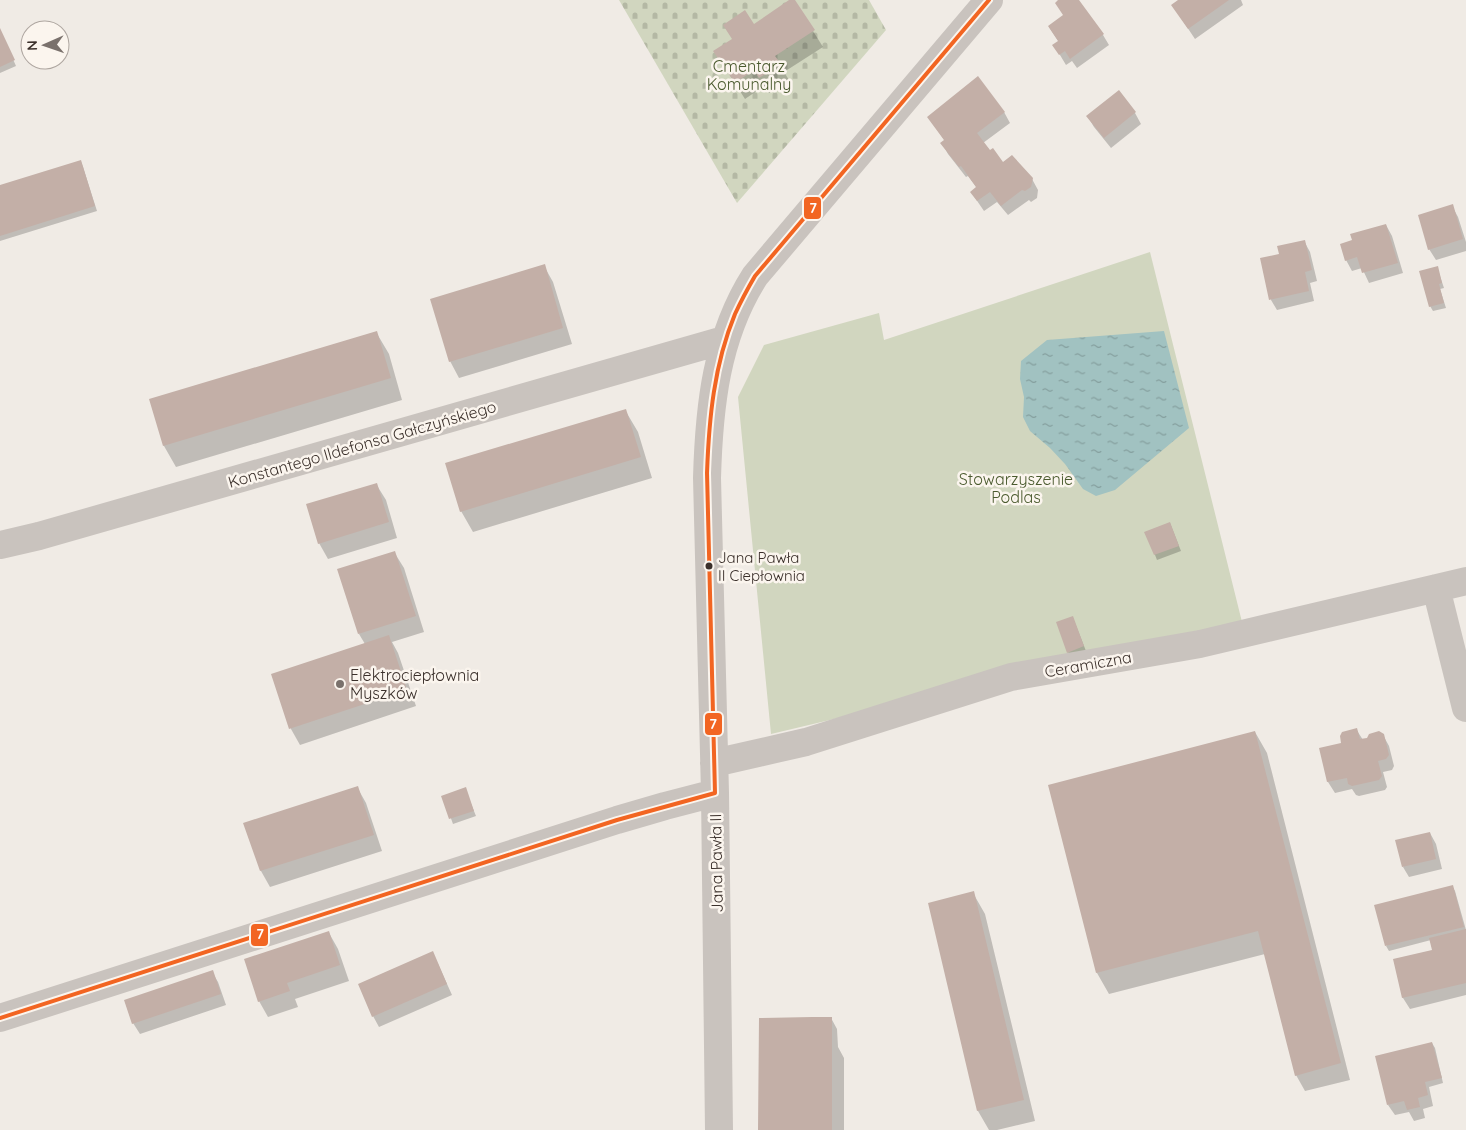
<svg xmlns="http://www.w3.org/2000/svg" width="1466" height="1130" font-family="Quicksand,sans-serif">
<defs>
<pattern id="cemetery-stones" width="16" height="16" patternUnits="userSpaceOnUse" patternTransform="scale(1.25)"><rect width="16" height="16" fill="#d1d6bf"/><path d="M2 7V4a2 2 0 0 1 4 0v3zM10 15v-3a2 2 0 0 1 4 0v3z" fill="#b4b8a4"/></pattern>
<pattern id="water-ripples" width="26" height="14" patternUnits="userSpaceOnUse" patternTransform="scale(1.25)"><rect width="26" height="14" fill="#a1c2c1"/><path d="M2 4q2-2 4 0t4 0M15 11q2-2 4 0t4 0" fill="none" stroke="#849e9d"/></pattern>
</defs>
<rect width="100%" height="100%" fill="#f0ebe5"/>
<!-- green -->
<path fill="#d1d6bf" d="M1150,252L1242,622L771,734L738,397L764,345L879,313L884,340Z"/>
<!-- cemetery -->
<path fill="url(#cemetery-stones)" d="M619,0H869L886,30L737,203Z"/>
<!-- water -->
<path fill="url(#water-ripples)" d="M1164,331L1189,428L1115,490L1096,496L1083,489L1065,464L1050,448L1030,431L1023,417L1024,397L1020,379L1021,361L1047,340Z"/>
<!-- shadow -->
<path fill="#0003" d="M792,0H793L813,31L823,47L784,72L789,80L769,93L764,86L745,99L715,52Z
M1059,0H1078L1103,35L1109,45L1077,68L1072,61L1066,65L1054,45L1059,42L1049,27L1065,16Z
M1180,0H1241L1243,5L1195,39L1173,6Z
M0,30L16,66L0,73Z
M1118,92L1135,113L1141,124L1111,148L1094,127L1088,117Z
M1004,112L1010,123L983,143L1002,164L1032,179L1038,190L1037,198L1031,202L1029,200L1008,215L997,202L984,211L971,192L977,188L968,176L966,177L948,154L942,143L945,141L929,118Z
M81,162L83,167L97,211L0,241V187Z
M1452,206L1458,217L1466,242V251L1436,260L1429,249Z
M1386,225L1392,236L1403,273L1369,283L1362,268L1352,271L1346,260Z
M1304,241L1310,252L1317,281L1310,283L1314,301L1277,310L1271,300L1280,255Z
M544,266L553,282L572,344L459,378L450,361Z
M1437,267L1444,288L1440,289L1446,308L1433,311L1430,306Z
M376,332L389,354L402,400L176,467L164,446L150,400Z
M625,410L638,432L652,478L473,532L461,511Z
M376,484L386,500L397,538L328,559L319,543Z
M1170,523L1181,551L1157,560L1146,532Z
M394,552L404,568L424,632L392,642L398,653L416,706L300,745L291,729L273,675L365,644L359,634Z
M1073,618L1086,651L1071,657L1068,652Z
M1356,729L1363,740L1383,735L1389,746L1394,766L1392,770L1383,772L1387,787L1385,790L1359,796L1356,795L1352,789L1335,793L1328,782L1320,749L1343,744Z
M1255,732L1267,753L1350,1080L1305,1091L1296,1075L1265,954L1109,994L1097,973L1049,786Z
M357,787L366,803L382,851L270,887L261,871L245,824Z
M465,789L476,816L453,824L443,796Z
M1430,833L1436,844L1442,869L1409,877L1403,867Z
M1452,886L1455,891L1466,930V995L1410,1009L1403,998L1394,960L1434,951L1431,940L1389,951L1386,946Z
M973,893L985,914L1035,1121L997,1130H989L978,1111Z
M329,933L338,949L349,981L295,999L298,1007L268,1017L259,1001Z
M438,964L452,995L379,1027L373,1016Z
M212,972L218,982L226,1005L140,1034L133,1023Z
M831,1018L837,1029L838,1047L844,1058V1130H759Z
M1432,1043L1435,1048L1443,1083L1429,1087L1433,1106L1423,1109L1425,1118L1414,1121L1409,1112L1395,1115L1388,1105Z"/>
<!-- building -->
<path fill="#c3afa7" d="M789,0H795L815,30L775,56L781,64L759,78L754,70L735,83L713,51L732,39L723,25L745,10L754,24Z
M1058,0H1079L1104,34L1070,59L1065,51L1059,55L1052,45L1058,41L1048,26L1063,15L1055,3Z
M1178,0H1229L1188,29L1171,5Z
M0,28L15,60L0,67Z
M978,76L1005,112L977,133L990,150L993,148L1003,162L1012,155L1033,178L1031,187L1025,191L1022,190L1001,206L990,192L977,201L970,192L976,187L961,166L959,167L940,143L944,140L927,117Z
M1119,90L1136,112L1104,138L1086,116Z
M81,160L95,206L0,236V185Z
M1453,204L1463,239L1428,250L1418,215Z
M1386,224L1398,263L1362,273L1357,257L1345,261L1340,244L1352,240L1350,234Z
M1305,240L1312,270L1305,272L1309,291L1269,300L1260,258L1279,254L1277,246Z
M545,264L563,328L449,362L430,299Z
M1438,266L1442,283L1439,284L1444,303L1429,307L1419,271Z
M377,331L391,378L163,446L149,399Z
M626,409L641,457L460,512L445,463Z
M377,483L389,522L318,544L306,504Z
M1170,522L1179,546L1154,555L1144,532Z
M395,551L416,616L358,634L337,569Z
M1073,616L1084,646L1067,653L1056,622Z
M389,635L407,690L289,729L271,674Z
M1357,728L1360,739L1367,738L1369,734L1379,731L1384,734L1389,755L1386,759L1378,761L1382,776L1379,780L1352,786L1348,784L1347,778L1327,782L1319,748L1341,743L1340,736L1342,732Z
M1255,731L1341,1063L1295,1076L1258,931L1096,973L1048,785Z
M358,786L374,835L260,871L243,823Z
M466,787L474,811L449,819L441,796Z
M1430,832L1436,859L1402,867L1395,840Z
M1453,885L1464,927L1385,946L1374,905Z
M974,891L1024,1100L977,1111L928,903Z
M1466,929V983L1402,998L1393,959L1432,950L1429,938Z
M329,931L340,965L287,983L290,991L258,1002L244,959Z
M433,951L447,984L372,1017L358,984Z
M213,970L221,994L132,1024L124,1000Z
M812,1017H832V1130H758L759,1018Z
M1432,1042L1442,1078L1425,1082L1428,1095L1418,1098L1420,1107L1407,1110L1404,1101L1387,1105L1375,1056Z"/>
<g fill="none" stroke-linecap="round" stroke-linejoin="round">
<!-- minor -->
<path stroke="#c9c3be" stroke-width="28" d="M0,545L39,536L724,340
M1436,588L1466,708
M714,763L806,742L1011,677L1200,644L1466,581
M0,1018L617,820L665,806L715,793
M719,1130L715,793L707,478C709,407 716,337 755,276L989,0"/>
<defs>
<path id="bus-1" d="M0,1018L617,820L715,793L707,473C709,418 714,365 735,314C741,301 748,288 755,276L989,0"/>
</defs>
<!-- bus-1 casing -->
<use href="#bus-1" stroke="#fbf5ee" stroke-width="8"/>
<!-- bus-1 -->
<use href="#bus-1" stroke="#f26522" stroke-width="4"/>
</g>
<!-- markers -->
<circle fill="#3b302b" stroke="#fbf5ee" stroke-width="2" cx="709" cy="566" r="4.5"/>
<circle fill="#7a716c" stroke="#fbf5ee" stroke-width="2" cx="340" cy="684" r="5"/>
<g text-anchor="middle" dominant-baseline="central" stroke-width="5" stroke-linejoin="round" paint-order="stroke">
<!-- bus labels -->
<g font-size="15" fill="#3b302b" stroke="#fbf5ee" text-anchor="start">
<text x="718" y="557">Jana Pawła<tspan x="718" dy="18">II Ciepłownia</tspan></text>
</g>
<!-- park labels -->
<g font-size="16" fill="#4a5a2e" stroke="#fbf5ee">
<text x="749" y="66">Cmentarz<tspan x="749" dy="18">Komunalny</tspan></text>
<text x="1016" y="479">Stowarzyszenie<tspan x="1016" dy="18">Podlas</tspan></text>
</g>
<!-- street labels -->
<g font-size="16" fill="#3b302b" stroke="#fbf5ee">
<text transform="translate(362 444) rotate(-16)">Konstantego Ildefonsa Gałczyńskiego</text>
<text transform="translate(1088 664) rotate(-10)">Ceramiczna</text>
<text transform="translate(716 863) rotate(-91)">Jana Pawła II</text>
</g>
<!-- poi labels -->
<g font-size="16" fill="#3b302b" stroke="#fbf5ee" text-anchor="start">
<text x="350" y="675">Elektrociepłownia<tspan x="350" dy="18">Myszków</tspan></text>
</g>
</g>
<g stroke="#fbf5ee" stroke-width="2">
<rect x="803" y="196" width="19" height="24" rx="5" fill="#f26522"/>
<rect x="704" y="712" width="19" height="24" rx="5" fill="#f26522"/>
<rect x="250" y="923" width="19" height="24" rx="5" fill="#f26522"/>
</g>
<g font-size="14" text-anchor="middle" font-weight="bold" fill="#fff">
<text x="813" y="213">7</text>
<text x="713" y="729">7</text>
<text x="260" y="939">7</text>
</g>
<!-- north arrow -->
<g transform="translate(45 45) rotate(268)"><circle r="24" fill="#fbf5ee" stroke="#aea6a0"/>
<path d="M0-4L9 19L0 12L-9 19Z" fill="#7a716c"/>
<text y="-8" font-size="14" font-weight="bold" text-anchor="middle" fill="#3b302b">N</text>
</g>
</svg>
